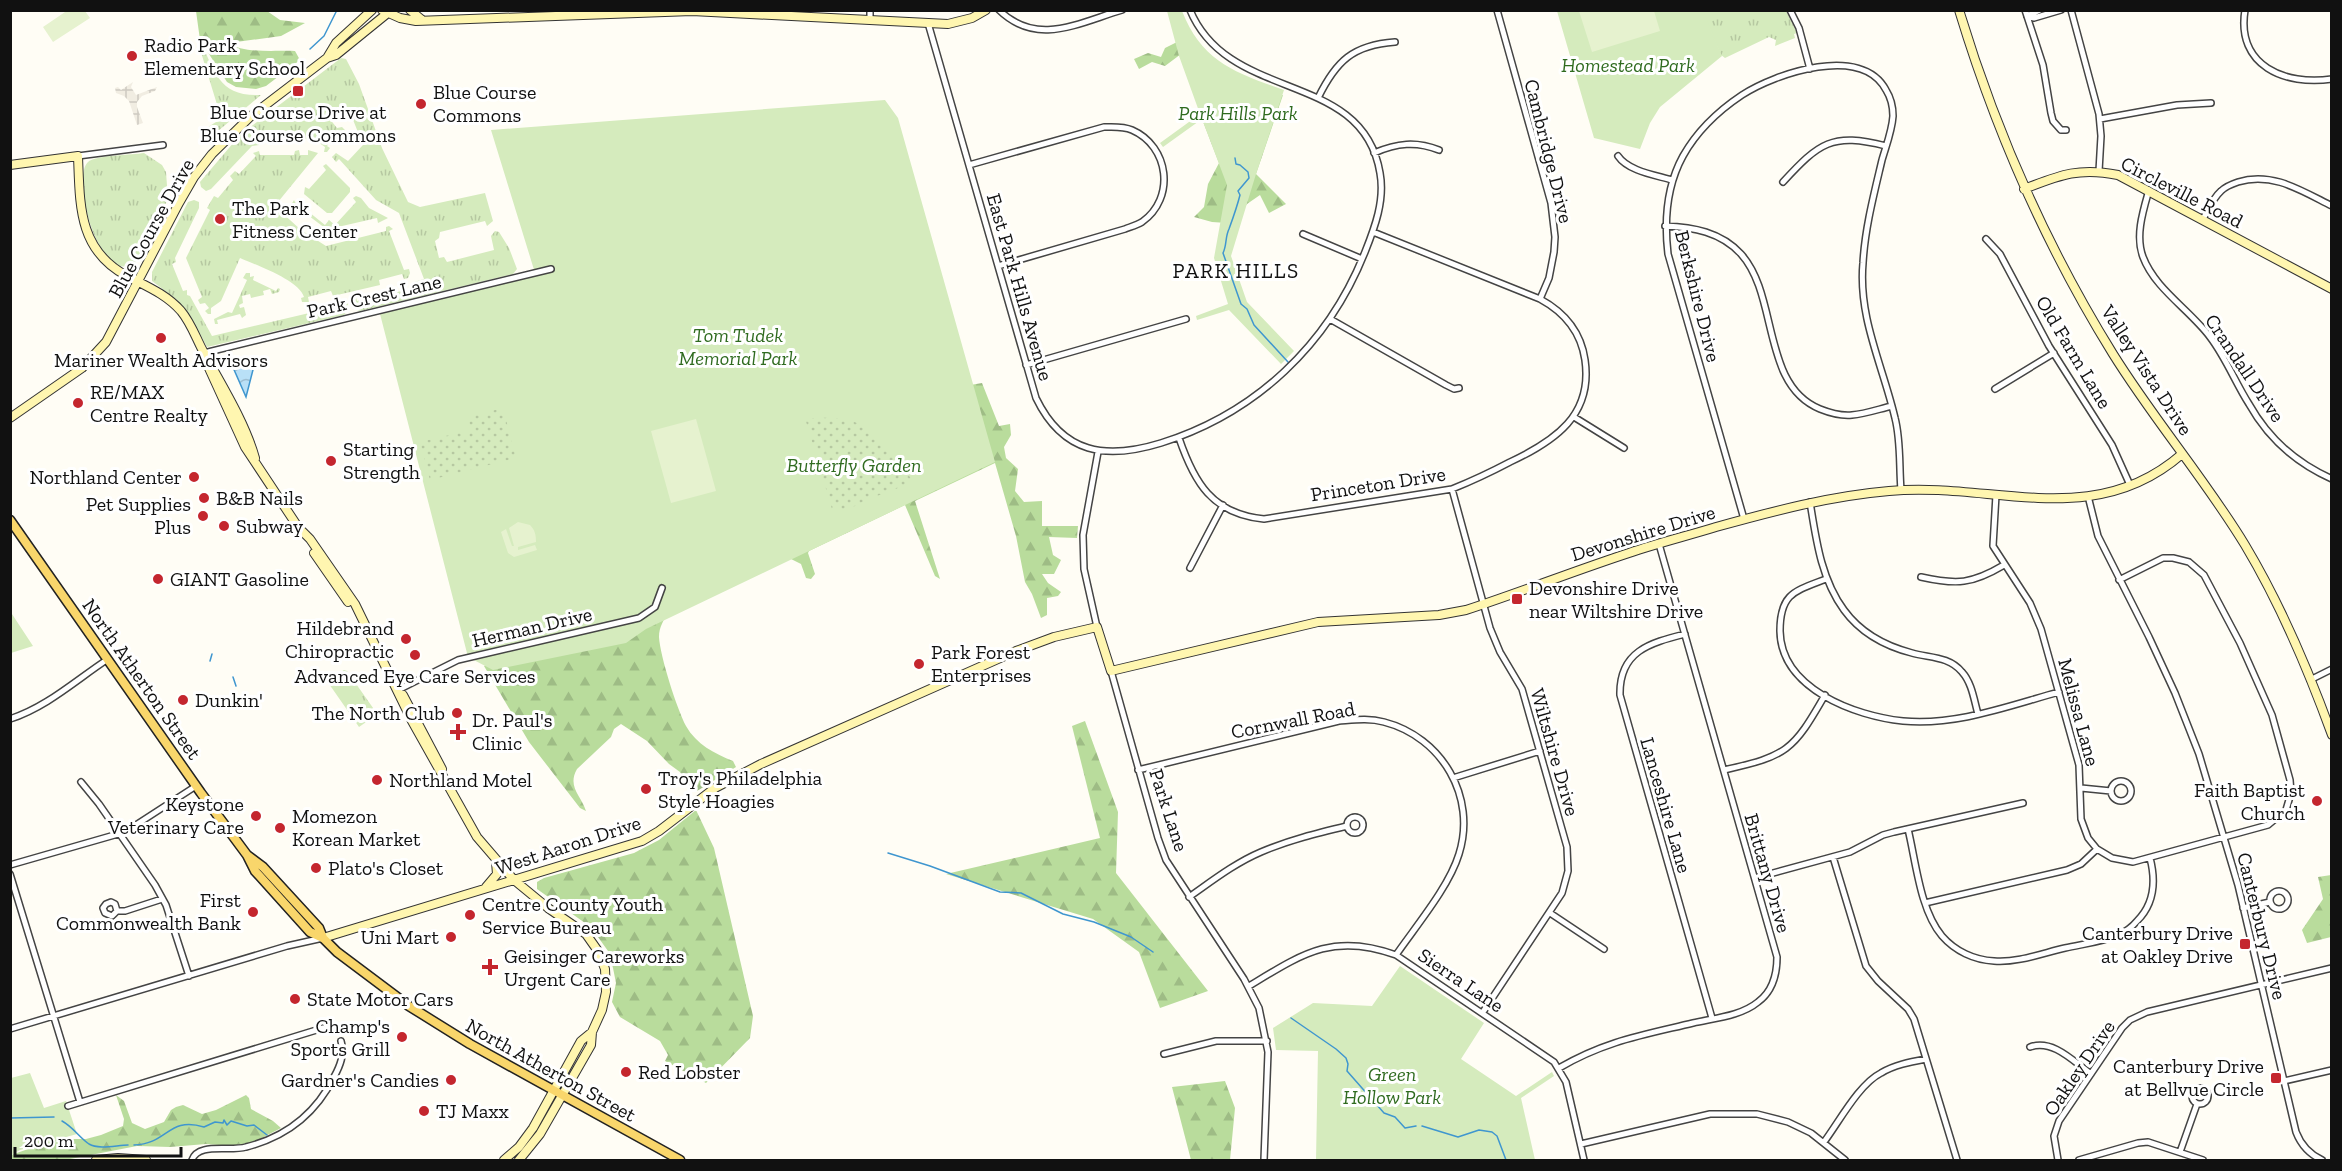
<svg xmlns="http://www.w3.org/2000/svg" width="2342" height="1171" font-family="'Zilla Slab',serif">
<defs>
<pattern id="grass-tufts" width="24" height="20" patternUnits="userSpaceOnUse" patternTransform="scale(1.5)"><rect width="24" height="20" fill="#d5ebbd"/><path d="M3 7l-1-3M5 7V3M7 7l1-3M15 17l-1-3M17 17v-4M19 17l1-3" fill="none" stroke="#b6c8a1"/></pattern>
<pattern id="forest-firs" width="22" height="20" patternUnits="userSpaceOnUse" patternTransform="scale(1.5)"><rect width="22" height="20" fill="#b9dc9c"/><path d="M5 1l3.5 6h-7zM16 11l3.5 6h-7z" fill="#9ebc85"/></pattern>
<pattern id="garden-dots" width="8" height="8" patternUnits="userSpaceOnUse" patternTransform="scale(1.5)"><rect width="8" height="8" fill="#d5ebbd"/><path d="M2 2h.1M6 6h.1" fill="none" stroke="#b6c8a1" stroke-width="1.8" stroke-linecap="round"/></pattern>
<pattern id="plaza-grid" width="8" height="8" patternUnits="userSpaceOnUse" patternTransform="scale(1.5)"><rect width="8" height="8" fill="#f1ede2"/><path d="M0 4h8M4 0v8" fill="none" stroke="#cecac1"/></pattern>
<pattern id="water-waves" width="16" height="10" patternUnits="userSpaceOnUse" patternTransform="scale(1.5)"><rect width="16" height="10" fill="#b9e0f7"/><path d="M0 5q4-4 8 0t8 0" fill="none" stroke="#9ebfd3"/></pattern>
</defs>
<rect width="100%" height="100%" fill="#fffdf5"/>
<!-- grass -->
<path fill="url(#grass-tufts)" d="M1702,11H1786L1797,33L1794,34L1795,38L1775,46L1776,40L1769,37L1725,58L1721,55Z
M200,40C215,72 219,97 261,95L212,136L201,139L200,132L216,122L219,111L200,49Z
M341,58L346,59L359,84L382,148L408,202L420,207L485,193L493,221L487,226L485,221L440,232L439,238L435,241L439,258L444,257L447,262L494,250L491,236L495,231L499,232L509,248L517,269L513,274L360,311L355,309L352,298L356,297L357,301L415,288L414,282L424,279L399,213L376,200L339,159L336,162L332,157L336,153L348,161L363,145L348,107L343,109L341,106L325,113L337,128L342,127L345,130L344,132L340,130L327,146L330,148L327,152H324L325,147L315,140L310,143L311,139L259,140V145L252,146L211,189L206,191L201,187L200,182L240,135Z
M299,150L300,155H308V150L318,153L278,202L279,210L301,230L326,246L386,231V227L389,226L393,229L389,231L404,270L409,269L410,273L408,278L404,279L402,274L379,280L380,285L333,296L331,291L308,297L309,302H302L301,298L304,297C299,280 256,265 240,258L221,301L211,308V314H208L205,311L209,308L205,303L200,304L198,300L202,297L186,258L210,210L207,208L214,196L218,198L233,180L230,176L235,171L239,174L256,156L253,153L259,151L260,155H294L295,151Z
M144,153L162,165L166,172L168,199L134,265C97,282 71,177 88,162C95,155 133,155 144,153Z
M326,164L350,188V192L332,213H327L304,194L305,187L309,189L326,170L323,166Z
M356,196L361,198L369,208L388,218L378,223L377,218L329,229L330,234H326L323,232L325,228L297,207L294,210L291,205L294,200L296,204L299,198L301,200L299,204L325,225L329,220L335,225L356,202L353,198Z
M194,200L199,202V208L175,258L176,262L172,264L183,291L187,290V295L190,296L212,336L322,310L321,305L323,304L326,306L328,304L330,308L343,305L342,300L348,303L347,311L344,315L207,347L191,318L177,300L152,281V272L188,202Z
M246,273H250V277L254,276L253,280L276,291L278,288L280,289L279,292L272,294L270,289L263,291L264,295L251,298L250,294L242,296L243,303L239,305L240,308L244,307L246,315L242,318L240,314L217,320L218,324H215L214,319L228,312L232,313L247,280L243,278Z
M344,670L347,671L378,715L375,721L372,718L359,727L327,681Z"/>
<!-- forest -->
<path fill="url(#forest-firs)" d="M196,11H267L280,20L305,23L281,36L229,43C242,54 278,50 295,51L300,60L266,86L256,89L236,87L227,82L200,40Z
M1179,41L1181,54L1165,66L1152,62L1139,69L1134,59L1148,53L1161,57L1165,48Z
M1283,95L1256,174L1286,204L1269,213L1260,195L1247,204L1227,223L1212,222L1194,217L1204,207L1208,184L1219,163L1202,119Z
M982,383L999,426L1010,424L1011,435L1004,447L1006,458L1018,469L1015,491L1024,502L1042,501V526H1078L1077,538L1049,537L1053,555L1061,560L1054,574H1042L1048,583L1061,592L1058,596L1047,598V615L1041,618L1032,594L1025,582L1016,536L995,463L915,501L940,579L935,576L905,505L809,551L808,553L815,574L811,579L806,578L801,564L789,558L669,612C664,619 659,627 659,637C660,656 677,709 686,726C696,744 715,754 733,761L736,767L697,791L687,784L680,772L669,764L647,741L621,724L614,729L611,737L577,769C567,787 581,795 586,811L580,808L529,742L484,666L953,388Z
M1085,721L1118,812L1116,873L1208,991L1160,1008L1139,952L1093,919L946,874L1100,838L1072,726Z
M696,810L714,848L753,1016L750,1038L706,1083L665,1061L668,1055L660,1041L620,1017L612,1002L616,983L613,968L608,951L598,937L585,923L537,889V882L544,878L634,853L659,840Z
M2331,875V937L2307,943L2302,930L2323,899L2318,877Z
M1225,1081L1235,1108L1230,1160H1191L1172,1087Z
M116,1095L124,1101L132,1123L145,1129L164,1122L171,1110L176,1107L183,1105L202,1114L216,1110L246,1095L249,1098L251,1109L273,1121L281,1128L254,1142L231,1146L206,1144L170,1147L137,1146L65,1160H11V1155L57,1139H86L101,1135L123,1126L124,1119Z"/>
<!-- park -->
<path fill="#d5ebbd" d="M1167,11H1182C1202,62 1236,73 1284,90L1256,174L1231,256L1247,302L1294,351L1281,364L1229,310L1197,320L1196,316L1228,304L1214,258L1227,185L1202,119L1163,147L1160,143L1200,114L1179,56Z
M1557,11H1703L1722,56L1660,107L1650,123L1640,149L1594,138Z
M885,100L898,118L995,462L646,629L626,643L493,670L468,657L379,310L535,273L491,130Z
M326,173H331L347,187V191L330,210H326L309,196L310,191Z
M10,611L33,646L11,653H10Z
M1400,966L1484,1023L1461,1059L1516,1096L1552,1072L1554,1076L1521,1098L1535,1160H1316L1318,1051L1276,1050L1273,1028L1313,1003L1372,1006Z
M30,1073L44,1108L66,1101L77,1134L20,1150L11,1155V1078Z"/>
<!-- garden -->
<path fill="url(#garden-dots)" d="M503,408L516,458L430,480L420,442L471,430L468,417Z
M805,418C822,418 841,416 857,423C881,433 898,461 913,481L889,492L870,498L849,509H832Z"/>
<!-- pitch -->
<path fill="#e6f2cf" d="M68,10L85,11L90,18L53,42L43,27Z
M1579,11H1654L1660,31L1592,52Z
M696,419L716,491L671,503L651,431Z
M518,522L530,525C535,530 536,535 536,542L518,547V550L535,545L537,550L514,557L508,553L501,532L506,529L512,546H514L509,528Z"/>
<!-- plaza -->
<path fill="url(#plaza-grid)" d="M133,82L131,87L136,95L157,87L155,91L142,96L137,102V107L143,123L137,125L129,101L124,96L116,93L115,88L118,87L121,90Z"/>
<!-- water -->
<path fill="url(#water-waves)" stroke="#3f96cf" stroke-width="1.5" d="M255,362L246,397L232,365Z"/>
<g fill="none" stroke-linecap="round" stroke-linejoin="round">
<!-- stream -->
<path stroke="#3f96cf" stroke-width="1.5" d="M310,49L324,36L337,10
M1235,158L1236,164L1240,165L1248,172L1249,178L1238,191L1240,195C1237,207 1233,218 1229,229C1225,237 1227,245 1223,253L1241,304L1247,309L1254,325L1288,362
M210,661L212,654
M233,677L236,686
M241,700L242,705
M888,853L930,866L1000,892L1021,893L1063,914L1094,922L1131,937L1153,952
M1291,1018L1336,1049L1346,1058L1348,1064L1347,1071L1384,1113L1395,1117L1405,1128L1416,1126
M10,1118L54,1117
M62,1121C73,1127 79,1137 89,1144C99,1150 117,1145 128,1145
M1422,1126L1458,1137L1479,1130L1492,1132L1497,1136L1506,1160
M134,1145C168,1144 168,1116 204,1127L215,1122L223,1123L224,1120L227,1125L231,1121L247,1126L254,1125L267,1135"/>
<defs>
<path id="street" d="M999,10C1037,47 1078,23 1122,10
M1497,10L1551,203L1555,237L1554,252L1549,278L1540,299
M1790,10L1799,28L1810,69
M2025,10L2043,65L2051,113L2053,121L2061,130H2066
M2071,10L2099,114L2101,136L2099,171
M2245,10C2236,66 2285,86 2332,79
M2027,16L2034,18L2061,10
M2027,16L2040,10
M870,19V10
M928,23L1036,398C1063,454 1106,460 1161,443C1256,413 1328,345 1365,252C1375,227 1385,200 1380,173C1363,69 1229,104 1190,10
M1318,98C1336,61 1353,45 1395,42
M2100,119L2177,105L2211,103
M1374,153C1397,143 1416,141 1439,150
M78,156L163,145
M1618,156C1628,171 1655,175 1672,180
M969,165L1104,127C1114,127 1123,126 1132,130C1169,146 1176,198 1142,222C1137,225 1130,227 1125,229L998,266
M1783,182C1819,143 1832,132 1886,146
M2149,190C2143,211 2135,236 2143,257C2155,289 2190,310 2210,337C2226,358 2235,382 2249,404C2268,438 2296,463 2332,479
M2203,219C2208,210 2213,198 2221,191C2225,187 2232,184 2238,182C2272,171 2302,191 2332,206
M1665,226C1693,227 1721,232 1741,254C1779,296 1761,385 1820,409C1830,413 1841,416 1852,415C1865,414 1879,409 1892,406
M1303,234L1362,259
M1986,239L2000,254L2049,346L2112,445L2130,485
M1330,319L1446,385L1454,389L1459,388
M204,353L551,269
M1026,365L1186,319
M1995,389L2054,353
M1574,417L1624,448
M1179,438C1194,482 1212,514 1264,519L1452,489C1472,481 1491,472 1510,462C1555,441 1593,415 1585,360C1581,332 1564,312 1540,299L1373,232
M1452,489L1490,628L1500,652L1522,689L1567,847L1568,871L1562,893L1483,1012
M1996,495L1993,546L2030,603L2041,629L2079,765L2081,819L2088,838L2097,849L2112,858L2133,862L2268,825L2286,810L2291,793L2290,780L2272,715L2240,643L2204,575L2189,562L2173,558H2163L2119,580
M2088,496L2098,536L2149,637L2175,693L2199,754L2238,885L2296,1132C2301,1145 2309,1154 2322,1160
M1810,502C1816,539 1821,579 1844,610C1860,632 1885,646 1912,653C1929,658 1949,656 1962,672C1972,683 1974,700 1978,714
M1744,519L1668,254C1664,220 1666,187 1683,156C1697,131 1718,111 1742,95C1776,73 1862,44 1886,90C1891,98 1893,107 1893,116C1892,131 1886,146 1882,160C1874,194 1865,228 1863,263C1858,318 1883,366 1895,418C1901,441 1899,466 1901,490
M1190,568L1223,505
M1921,577C1957,585 1972,584 2004,565
M1826,579C1795,591 1780,593 1780,631C1781,689 1855,716 1903,721C1956,726 2008,706 2059,692
M1097,627L1084,569L1083,535L1098,452
M1685,634C1650,643 1619,651 1620,695L1712,1018
M1111,671L1158,838L1166,860L1244,979L1259,1008L1268,1052L1264,1160
M2310,680L2332,669
M398,690L458,660L639,618L655,607L662,588
M10,719C47,707 76,680 108,659
M1138,770L1339,721C1354,720 1369,718 1384,722C1442,737 1477,797 1459,854C1449,887 1416,926 1396,955
M1724,770C1787,756 1793,751 1825,695
M1453,778L1540,751
M2111 791a10 10 0 1 1 20 0a10 10 0 1 1-20 0Z
M81,782L99,804L155,885L166,905L189,976
M2081,788L2111,791
M1347 825a8 8 0 1 1 16 0a8 8 0 1 1-16 0Z
M1908,829C1916,862 1920,910 1942,936C1955,951 1974,960 1994,961C2017,963 2043,953 2065,948C2083,944 2102,942 2118,935C2125,932 2132,927 2137,921C2154,904 2156,881 2150,858
M1833,857L1866,966L1878,981L1908,1009L1914,1019L1957,1160
M10,865L125,832L196,786
M10,874L80,1102
M1755,878L1850,852L1883,835L1894,832L2023,803
M2270 900a9 9 0 1 1 18 0a9 9 0 1 1-18 0Z
M1189,897C1212,881 1235,863 1261,852C1289,840 1318,833 1347,826
M1925,903L2067,870L2081,864L2097,849
M2243,908L2270,902
M117,911L115,904L111,902L106,904L103,908L105,913L112,916L117,911H125L162,899
M1550,913L1604,949
M1249,986C1302,954 1333,932 1396,955L1554,1062L1566,1082L1584,1160
M10,1029L287,946L323,938
M2030,1047C2053,1039 2073,1061 2091,1074
M1164,1054L1216,1041H1267
M1559,1068C1605,1041 1643,1035 1693,1023C1715,1018 1741,1016 1758,1002C1773,991 1777,974 1777,957L1659,544
M2284,1081L2332,1070
M2192 1096a8 8 0 1 1 16 0a8 8 0 1 1-16 0Z
M68,1106L323,1028
M1824,1142C1839,1122 1859,1084 1881,1073C1894,1065 1910,1062 1926,1059
M1581,1144L1710,1114H1757L1788,1122L1811,1133L1845,1160
M2180,1152L2197,1104
M192,1160C198,1142 229,1152 246,1147C286,1137 316,1113 334,1077C340,1066 345,1054 341,1041
M2058,1160L2054,1136L2059,1121L2122,1028L2130,1020L2147,1012L2332,968
M2079,1160L2138,1143L2148,1142L2203,1160"/>
<path id="secondary" d="M382,10L400,18L416,21L692,11L948,24L972,18L986,10
M410,10L421,19
M1959,10C1996,132 2046,246 2113,354C2154,420 2205,479 2245,545C2281,605 2308,669 2332,735
M327,58L336,55L389,12
M10,165L78,156C80,205 78,250 127,276C146,286 166,294 181,311C191,323 196,338 203,351C221,384 245,422 255,458
M2024,189C2060,175 2079,167 2118,175L2332,289
M208,366L245,447L300,530
M10,418L82,368L106,342L179,203L194,177L212,154L251,116L327,58L336,43L372,10
M298,527L310,539L355,604L412,721L477,837L514,880L548,908L586,934L598,951L605,969L606,992L602,1010L592,1032L591,1045L540,1134L519,1160
M314,553L348,602
M403,695L442,769
M486,887L497,874L496,862
M323,938L642,841L659,831L715,788L761,764L1016,651L1054,637L1097,627L1111,671L1318,622L1439,615L1466,610C1521,592 1574,571 1629,553C1658,543 1687,536 1716,527C1774,511 1830,496 1889,491C1991,481 2093,532 2182,454
M96,1160L118,1158L146,1160
M504,1160L519,1147L533,1128L581,1041L592,1032"/>
<path id="primary" d="M10,520L201,793L247,855L255,871L310,932L323,938
M247,855L263,867L319,928L323,938L337,952L409,1006L470,1044L680,1160"/>
</defs>
<!-- street casing -->
<use href="#street" stroke="#444" stroke-width="8"/>
<!-- secondary casing -->
<use href="#secondary" stroke="#333" stroke-width="10"/>
<!-- primary casing -->
<use href="#primary" stroke="#222" stroke-width="11"/>
<!-- street -->
<use href="#street" stroke="#fff" stroke-width="5"/>
<!-- secondary -->
<use href="#secondary" stroke="#fff6b0" stroke-width="8"/>
<!-- primary -->
<use href="#primary" stroke="#f9d66b" stroke-width="8"/>
</g>
<!-- markers -->
<g fill="#c4262e" stroke="#fff" stroke-width="2">
<circle cx="132" cy="56" r="6"/>
<rect x="292" y="85" width="12" height="12" rx="3"/>
<circle cx="421" cy="104" r="6"/>
<circle cx="220" cy="219" r="6"/>
<circle cx="161" cy="338" r="6"/>
<circle cx="78" cy="403" r="6"/>
<circle cx="331" cy="461" r="6"/>
<circle cx="194" cy="477" r="6"/>
<circle cx="204" cy="498" r="6"/>
<circle cx="203" cy="516" r="6"/>
<circle cx="224" cy="526" r="6"/>
<circle cx="158" cy="579" r="6"/>
<rect x="1511" y="593" width="12" height="12" rx="3"/>
<circle cx="406" cy="639" r="6"/>
<circle cx="415" cy="655" r="6"/>
<circle cx="919" cy="664" r="6"/>
<circle cx="183" cy="700" r="6"/>
<circle cx="457" cy="713" r="6"/>
<path d="M455 723h6v6h6v6h-6v6h-6v-6h-6v-6h6z"/>
<circle cx="377" cy="780" r="6"/>
<circle cx="646" cy="789" r="6"/>
<circle cx="2317" cy="801" r="6"/>
<circle cx="256" cy="816" r="6"/>
<circle cx="280" cy="828" r="6"/>
<circle cx="316" cy="868" r="6"/>
<circle cx="253" cy="912" r="6"/>
<circle cx="470" cy="915" r="6"/>
<circle cx="451" cy="937" r="6"/>
<rect x="2239" y="938" width="12" height="12" rx="3"/>
<path d="M487 958h6v6h6v6h-6v6h-6v-6h-6v-6h6z"/>
<circle cx="295" cy="999" r="6"/>
<circle cx="402" cy="1037" r="6"/>
<circle cx="626" cy="1072" r="6"/>
<rect x="2270" y="1072" width="12" height="12" rx="3"/>
<circle cx="451" cy="1080" r="6"/>
<circle cx="424" cy="1111" r="6"/>
</g>
<g text-anchor="middle" dominant-baseline="central" stroke-width="6" stroke-linejoin="round" paint-order="stroke">
<!-- poi labels -->
<g font-size="20" fill="#111" stroke="#fff" text-anchor="start">
<text x="144" y="45">Radio Park<tspan x="144" dy="23">Elementary School</tspan></text>
<text x="433" y="92">Blue Course<tspan x="433" dy="23">Commons</tspan></text>
<text x="298" y="112" text-anchor="middle">Blue Course Drive at<tspan x="298" dy="23">Blue Course Commons</tspan></text>
<text x="232" y="208">The Park<tspan x="232" dy="23">Fitness Center</tspan></text>
<text x="161" y="360" text-anchor="middle">Mariner Wealth Advisors</text>
<text x="90" y="392">RE/MAX<tspan x="90" dy="23">Centre Realty</tspan></text>
<text x="343" y="449">Starting<tspan x="343" dy="23">Strength</tspan></text>
<text x="182" y="477" text-anchor="end">Northland Center</text>
<text x="216" y="498">B&amp;B Nails</text>
<text x="191" y="504" text-anchor="end">Pet Supplies<tspan x="191" dy="23">Plus</tspan></text>
<text x="236" y="526">Subway</text>
<text x="170" y="579">GIANT Gasoline</text>
<text x="1529" y="588">Devonshire Drive<tspan x="1529" dy="23">near Wiltshire Drive</tspan></text>
<text x="394" y="628" text-anchor="end">Hildebrand<tspan x="394" dy="23">Chiropractic</tspan></text>
<text x="931" y="652">Park Forest<tspan x="931" dy="23">Enterprises</tspan></text>
<text x="415" y="676" text-anchor="middle">Advanced Eye Care Services</text>
<text x="195" y="700">Dunkin'</text>
<text x="445" y="713" text-anchor="end">The North Club</text>
<text x="472" y="720">Dr. Paul's<tspan x="472" dy="23">Clinic</tspan></text>
<text x="658" y="778">Troy's Philadelphia<tspan x="658" dy="23">Style Hoagies</tspan></text>
<text x="389" y="780">Northland Motel</text>
<text x="2305" y="790" text-anchor="end">Faith Baptist<tspan x="2305" dy="23">Church</tspan></text>
<text x="244" y="804" text-anchor="end">Keystone<tspan x="244" dy="23">Veterinary Care</tspan></text>
<text x="292" y="816">Momezon<tspan x="292" dy="23">Korean Market</tspan></text>
<text x="328" y="868">Plato's Closet</text>
<text x="241" y="900" text-anchor="end">First<tspan x="241" dy="23">Commonwealth Bank</tspan></text>
<text x="482" y="904">Centre County Youth<tspan x="482" dy="23">Service Bureau</tspan></text>
<text x="2233" y="933" text-anchor="end">Canterbury Drive<tspan x="2233" dy="23">at Oakley Drive</tspan></text>
<text x="439" y="937" text-anchor="end">Uni Mart</text>
<text x="504" y="956">Geisinger Careworks<tspan x="504" dy="23">Urgent Care</tspan></text>
<text x="307" y="999">State Motor Cars</text>
<text x="390" y="1026" text-anchor="end">Champ's<tspan x="390" dy="23">Sports Grill</tspan></text>
<text x="2264" y="1066" text-anchor="end">Canterbury Drive<tspan x="2264" dy="23">at Bellvue Circle</tspan></text>
<text x="638" y="1072">Red Lobster</text>
<text x="439" y="1080" text-anchor="end">Gardner's Candies</text>
<text x="436" y="1111">TJ Maxx</text>
</g>
<!-- park labels -->
<g font-size="20" font-style="italic" fill="#2f6b1f" stroke="#fff">
<text x="1628" y="65">Homestead Park</text>
<text x="1238" y="113">Park Hills Park</text>
<text x="738" y="335">Tom Tudek<tspan x="738" dy="23">Memorial Park</tspan></text>
<text x="854" y="465">Butterfly Garden</text>
<text x="1392" y="1074">Green<tspan x="1392" dy="23">Hollow Park</tspan></text>
</g>
<!-- street labels -->
<g font-size="20" fill="#111" stroke="#fff">
<text transform="translate(1549 151) rotate(76)">Cambridge Drive</text>
<text transform="translate(2182 192) rotate(27)">Circleville Road</text>
<text transform="translate(151 228) rotate(-61)">Blue Course Drive</text>
<text transform="translate(1020 287) rotate(74)">East Park Hills Avenue</text>
<text transform="translate(374 296) rotate(-13)">Park Crest Lane</text>
<text transform="translate(1698 296) rotate(76)">Berkshire Drive</text>
<text transform="translate(2074 352) rotate(59)">Old Farm Lane</text>
<text transform="translate(2245 368) rotate(56)">Crandall Drive</text>
<text transform="translate(2147 370) rotate(57)">Valley Vista Drive</text>
<text transform="translate(1378 484) rotate(-9)">Princeton Drive</text>
<text transform="translate(1643 533) rotate(-17)">Devonshire Drive</text>
<text transform="translate(532 627) rotate(-13)">Herman Drive</text>
<text transform="translate(142 679) rotate(55)">North Atherton Street</text>
<text transform="translate(2079 712) rotate(75)">Melissa Lane</text>
<text transform="translate(1293 720) rotate(-11)">Cornwall Road</text>
<text transform="translate(1555 752) rotate(74)">Wiltshire Drive</text>
<text transform="translate(1666 805) rotate(74)">Lanceshire Lane</text>
<text transform="translate(1169 810) rotate(72)">Park Lane</text>
<text transform="translate(568 845) rotate(-18)">West Aaron Drive</text>
<text transform="translate(1768 873) rotate(74)">Brittany Drive</text>
<text transform="translate(2262 926) rotate(76)">Canterbury Drive</text>
<text transform="translate(1461 980) rotate(34)">Sierra Lane</text>
<text transform="translate(2079 1068) rotate(-56)">Oakley Drive</text>
<text transform="translate(551 1070) rotate(29)">North Atherton Street</text>
</g>
<!-- neighbourhood labels -->
<g font-size="21" letter-spacing="1.5" fill="#111" stroke="#fff">
<text x="1236" y="270">PARK HILLS</text>
</g>
</g>
<!-- border -->
<rect width="2342" height="1171" fill="none" stroke="#111111" stroke-width="24"/>
<!-- scale -->
<path d="M15 1147v9h166v-9" fill="none" stroke="#111111" stroke-width="3"/>
<text x="24" y="1147" font-size="18" fill="#111111" stroke="#ffffff" stroke-width="4.5" paint-order="stroke">200 m</text>
</svg>
